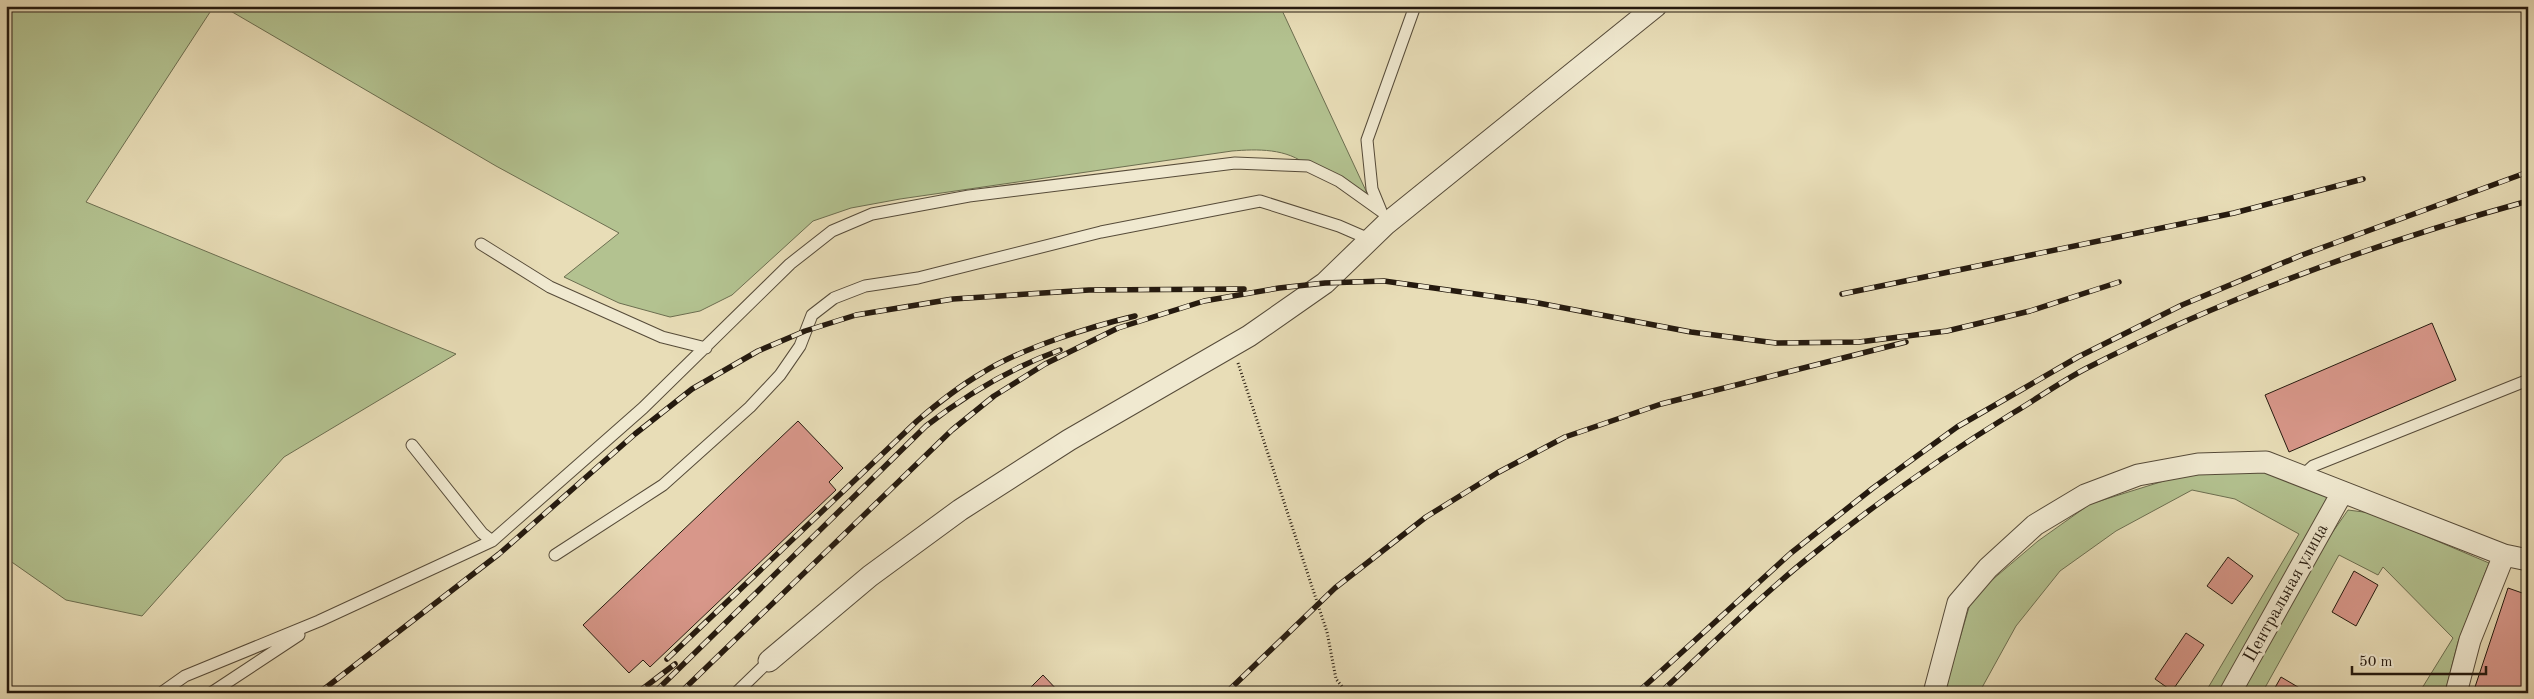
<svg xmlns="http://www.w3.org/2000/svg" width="2534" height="699" font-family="'Old Standard TT',serif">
<rect width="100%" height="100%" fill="#e8ddb7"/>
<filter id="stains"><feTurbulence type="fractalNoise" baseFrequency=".004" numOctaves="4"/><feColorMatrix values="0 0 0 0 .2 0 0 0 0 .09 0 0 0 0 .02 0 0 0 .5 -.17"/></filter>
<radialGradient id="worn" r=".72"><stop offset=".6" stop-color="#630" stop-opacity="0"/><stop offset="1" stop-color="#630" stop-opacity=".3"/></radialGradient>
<!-- green -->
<path fill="#b3c290" stroke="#6c6e50" d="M6,6H214L86,202L456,354L284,457L142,616L66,600L6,558Z
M222,6H1280L1367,193L1308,166C1287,148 1257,149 1232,151L900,199L851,208L813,221L732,295L700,311L670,317L619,303L564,277L619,233L496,166Z
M2263,469L2327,497L2308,538L2221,693H2205L2299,534L2235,499L2192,490L2116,531L2060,571L2016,626L1979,693H1944L1972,597L2038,541L2090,504L2199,470Z
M2348,510L2371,513L2489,563L2458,642L2445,693H2419L2453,638L2383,567L2378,575L2339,555L2262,693H2242L2323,546Z"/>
<!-- building -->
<path fill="#d8978a" stroke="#251a0f" d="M2432,323L2456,380L2289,452L2265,395Z
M798,421L843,468L829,482L836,490L650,667L643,660L629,673L583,625Z
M2228,557L2253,576L2232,604L2207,586Z
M2354,571L2378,585L2356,626L2332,612Z
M2508,588L2528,595V693H2473Z
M2186,633L2204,645L2172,691L2155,679Z
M1043,675L1060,693H1025Z
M2281,677L2308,693H2272Z"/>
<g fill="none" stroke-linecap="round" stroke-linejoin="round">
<defs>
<path id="lane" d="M1381,211L1372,189L1367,140L1415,6
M481,244L550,287L662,337L706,348
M412,445L482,533L492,541
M2301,477L2313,466L2528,380
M555,555L663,485L750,407L780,375L800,346L812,315L834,298L865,286L918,278L1101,232L1260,201L1339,226L1369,239
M161,693L185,676L319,621L492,541L643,408L790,264L832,231L872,214L969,196L1235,163L1308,166L1339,181L1381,211
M211,693L299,635
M736,693L769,661"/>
<path id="street" d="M769,661L870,576L960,510L1069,440L1249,336L1325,283L1386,224L1656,6
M1934,693L1958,603L1988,568L2035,525L2085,495L2138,475L2198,464L2266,462L2504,555L2528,560
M2230,693L2342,493
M2456,693L2470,640L2504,555"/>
</defs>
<!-- lane casing -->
<use href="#lane" stroke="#564b39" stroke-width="13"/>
<!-- street casing -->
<use href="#street" stroke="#564b39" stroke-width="23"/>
<!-- path -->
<path stroke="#251a0f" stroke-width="3" stroke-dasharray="1 2.5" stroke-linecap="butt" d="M1238,363L1327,632L1336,679L1347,693"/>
<!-- lane -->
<use href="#lane" stroke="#f0e9d0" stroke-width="11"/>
<!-- street -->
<use href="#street" stroke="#f0e9d0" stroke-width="21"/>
<defs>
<path id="rail" d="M1842,294L2234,213L2363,179
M667,659L917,421C938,403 958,387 982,373C1022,348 1089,327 1135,316
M319,693L499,554L635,434L692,389L758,351L805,331L856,315L953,299L1089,290L1244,289
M637,693L675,664
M654,693L926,426C967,394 1011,368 1060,350
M680,693L952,430L994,396L1045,364L1118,328L1204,301L1279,288L1325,283L1384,281L1533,302L1691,332L1776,343L1859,342L1947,331L2030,311L2119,282
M1226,693L1335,588L1426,517L1497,473L1565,437L1661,404L1906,342
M1637,693L1791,553L1873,488L1957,427L2078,357L2182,305L2302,255L2528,172
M1660,693C1707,649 1753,603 1802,563C1869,508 1940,458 2013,413C2038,398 2062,381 2087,368C2228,296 2376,243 2528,201"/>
</defs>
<!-- rail casing -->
<use href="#rail" stroke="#251a0f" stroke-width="5.5"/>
<!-- rail -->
<use href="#rail" stroke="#f0e9d0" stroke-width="4" stroke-dasharray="11" stroke-linecap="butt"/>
</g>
<g text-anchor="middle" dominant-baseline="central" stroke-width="5" stroke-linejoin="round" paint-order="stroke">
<!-- street labels -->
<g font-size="18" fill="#251a0f" stroke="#f0e9d0">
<text transform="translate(2286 593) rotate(-61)">Центральная улица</text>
</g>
</g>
<!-- margin -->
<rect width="2534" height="699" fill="none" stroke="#e8ddb7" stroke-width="25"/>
<rect x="8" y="8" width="2519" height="684" fill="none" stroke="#251a0f" stroke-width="2.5"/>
<rect x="12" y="12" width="2509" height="674" fill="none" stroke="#251a0f"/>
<!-- scale -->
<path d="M2352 666v8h134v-8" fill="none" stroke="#251a0f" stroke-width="2.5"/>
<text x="2359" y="666" font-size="15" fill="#251a0f" stroke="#f0e9d0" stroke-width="4" paint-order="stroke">50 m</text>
<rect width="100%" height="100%" filter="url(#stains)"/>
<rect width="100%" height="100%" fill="url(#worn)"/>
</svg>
